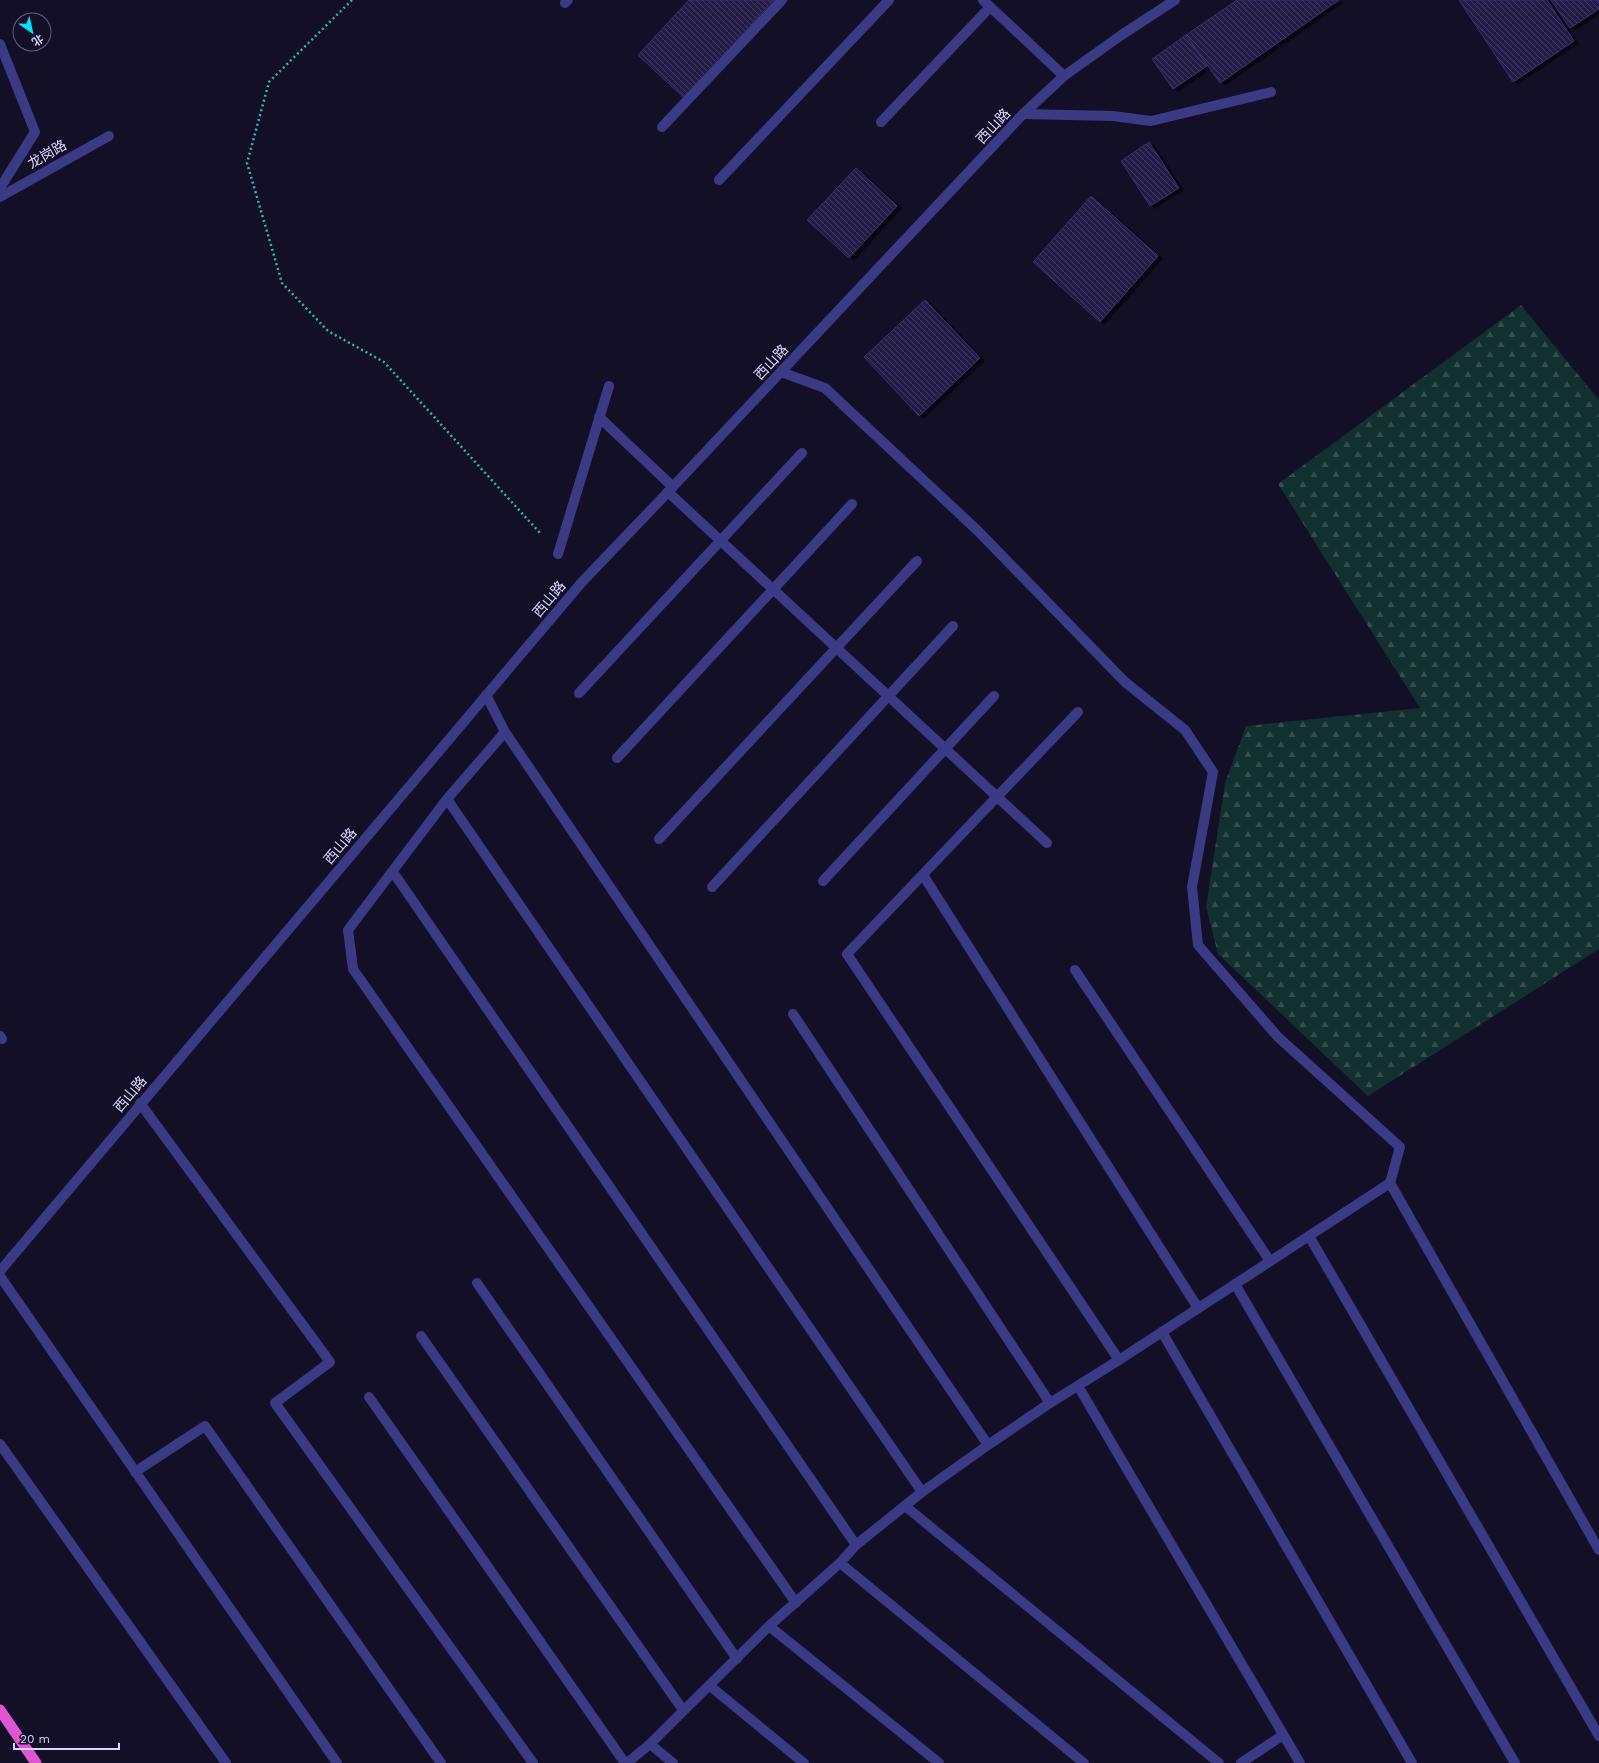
<svg xmlns="http://www.w3.org/2000/svg" width="1599" height="1763" font-family="'Work Sans','Noto Sans SC',sans-serif">
<defs>
<pattern id="forest-firs" width="22" height="20" patternUnits="userSpaceOnUse"><rect width="22" height="20" fill="#12302f"/><path d="M5 1l3.5 6h-7zM16 11l3.5 6h-7z" fill="#344d4e"/></pattern>
<pattern id="building-back-hatch" width="6" height="6" patternUnits="userSpaceOnUse"><rect width="6" height="6" fill="#241b47"/><path d="M-1 5l2 2M0 0l6 6M5-1l2 2" fill="none" stroke="#433b63"/></pattern>
<filter id="shadow"><feDropShadow dx="4.5" dy="2.5" stdDeviation="0" flood-color="#0009"/></filter>
</defs>
<rect width="100%" height="100%" fill="#130f26"/>
<!-- forest -->
<path fill="url(#forest-firs)" d="M1521,305L1599,400V949L1368,1096L1218,954L1206,907L1225,783L1246,726L1420,708L1278,484Z"/>
<!-- building -->
<path fill="url(#building-back-hatch)" stroke="#3b2d73" filter="url(#shadow)" d="M689,0H774L684,98L638,55Z
M1237,0H1339L1220,83L1186,35Z
M1459,0H1547L1574,41L1513,82Z
M1551,0H1599V9L1570,28Z
M1186,35L1207,66L1173,89L1152,59Z
M1149,142L1179,188L1150,206L1121,161Z
M856,168L897,206L849,258L807,220Z
M1091,196L1158,256L1100,322L1033,262Z
M925,300L980,358L919,416L864,357Z"/>
<g fill="none" stroke-linecap="round" stroke-linejoin="round">
<!-- path -->
<path stroke="#2fb8b0" stroke-width="2.5" stroke-dasharray="2 3" stroke-linecap="butt" d="M352,0L269,82L247,163L282,283L328,331L384,362L540,533"/>
<!-- service -->
<path stroke="#3d3a85" stroke-width="10" d="M983,0L1064,76
M565,3L568,0
M0,44L35,132L0,188
M1023,114L1113,116L1151,121L1271,92
M881,122L990,7
M662,127L782,0
M719,180L889,0
M781,372L825,388L978,531L1125,682L1185,730L1213,772L1192,887L1198,945L1278,1037L1400,1147L1390,1183L1599,1550
M599,417L673,487
M668,492L1047,843
M558,554L609,386
M579,693L802,453
M1078,712L847,954L1119,1360
M617,758L852,504
M659,839L917,561
M923,875L1198,1308
M823,881L994,696
M712,887L953,626
M1075,970L1270,1261
M0,1036L2,1039
M1309,1236L1599,1736
M1235,1284L1515,1763
M1162,1332L1412,1763
M1078,1386L1300,1763
M905,1506L1219,1763
M1241,1763L1283,1735"/>
<!-- minor -->
<path stroke="#3d3a85" stroke-width="10" d="M0,197L109,136
M486,695L505,732L447,799L348,930L353,969L796,1603
M505,732L988,1445
M447,799L922,1492
M393,872L856,1545
M793,1014L1050,1403
M140,1103L330,1362L275,1403L533,1763
M0,1276L337,1763
M477,1283L737,1659
M421,1336L683,1710
M369,1397L625,1763
M0,1444L226,1763
M135,1472L205,1426L441,1763
M840,1563L1084,1763
M769,1626L939,1763
M710,1686L804,1763
M650,1744L673,1763
M627,1763L650,1744L769,1626L840,1563L856,1545L922,1492L988,1445L1050,1403L1119,1360L1390,1183"/>
<!-- tertiary -->
<path stroke="#3d3a85" stroke-width="10" d="M0,1271L582,582L668,492L1023,114L1064,76L1120,36L1175,0"/>
<!-- trunk -->
<path stroke="#e055d1" stroke-width="11" d="M0,1710L36,1763"/>
</g>
<g text-anchor="middle" dominant-baseline="central" stroke-width="3" stroke-linejoin="round" paint-order="stroke">
<!-- street labels -->
<g font-size="14" fill="#d9d4ff" stroke="#130f26">
<text transform="translate(993 126) rotate(-47)">西山路</text>
<text transform="translate(47 154) rotate(-30)">龙岗路</text>
<text transform="translate(771 362) rotate(-47)">西山路</text>
<text transform="translate(549 599) rotate(-50)">西山路</text>
<text transform="translate(340 846) rotate(-50)">西山路</text>
<text transform="translate(130 1094) rotate(-50)">西山路</text>
</g>
</g>
<!-- north arrow -->
<g transform="translate(32 32) rotate(146)"><circle r="19" fill="#130f26" stroke="#625e7d"/>
<path d="M0-3L7 15L0 10L-7 15Z" fill="#00e5ff"/>
<text y="-6" font-size="11" font-weight="bold" text-anchor="middle" fill="#d9d4ff">北</text>
</g>
<!-- scale -->
<path d="M14 1743v6h105v-6" fill="none" stroke="#d9d4ff" stroke-width="2"/>
<text x="20" y="1743" font-size="12" fill="#d9d4ff" stroke="#130f26" stroke-width="3" paint-order="stroke">20 m</text>
</svg>
